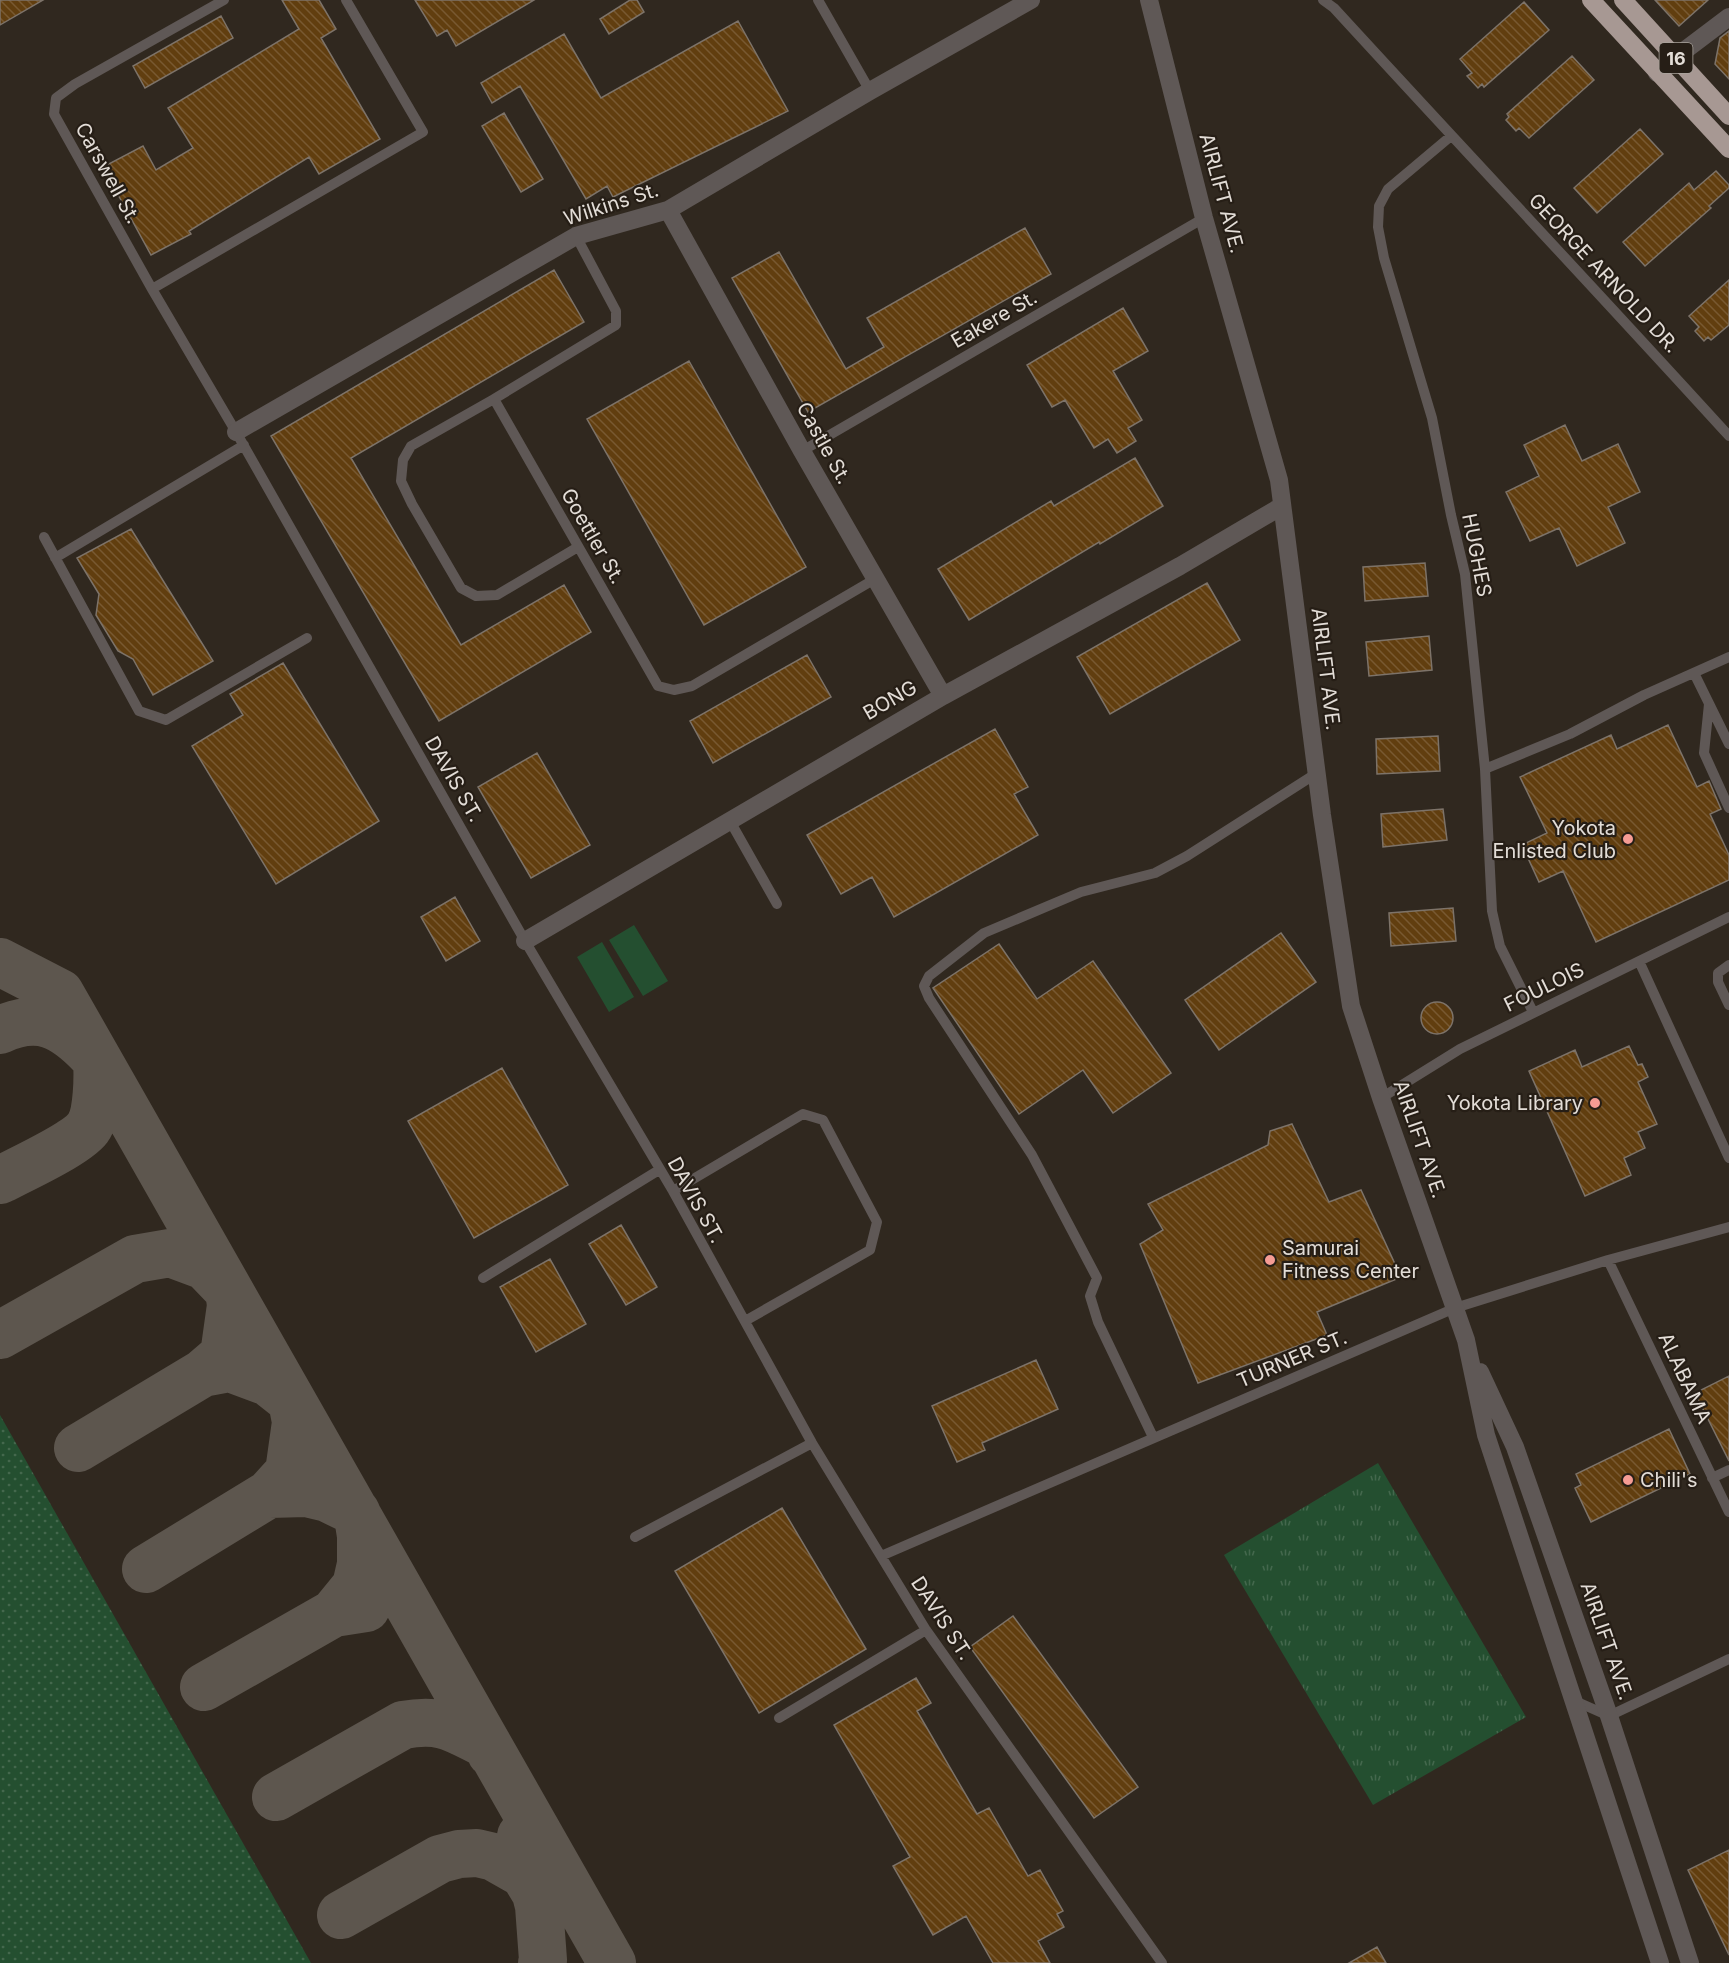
<svg xmlns="http://www.w3.org/2000/svg" width="1729" height="1963" font-family="Inter,sans-serif">
<defs>
<pattern id="grass-dots" width="8" height="8" patternUnits="userSpaceOnUse" patternTransform="scale(1.5)"><rect width="8" height="8" fill="#244f30"/><path d="M2 2h.1M6 6h.1" fill="none" stroke="#44684d" stroke-width="1.8" stroke-linecap="round"/></pattern>
<pattern id="park-tufts" width="24" height="20" patternUnits="userSpaceOnUse" patternTransform="scale(1.5)"><rect width="24" height="20" fill="#244f30"/><path d="M3 7l-1-3M5 7V3M7 7l1-3M15 17l-1-3M17 17v-4M19 17l1-3" fill="none" stroke="#44684d"/></pattern>
<pattern id="building-back-hatch" width="6" height="6" patternUnits="userSpaceOnUse" patternTransform="scale(1.5)"><rect width="6" height="6" fill="#613e0f"/><path d="M-1 5l2 2M0 0l6 6M5-1l2 2" fill="none" stroke="#785931"/></pattern>
</defs>
<rect width="100%" height="100%" fill="#30281f"/>
<!-- grass -->
<path fill="url(#grass-dots)" d="M0,1415L311,1963H0Z"/>
<!-- park -->
<path fill="url(#park-tufts)" d="M1378,1463L1526,1717L1373,1805L1224,1555Z"/>
<!-- pitch -->
<path fill="#244f30" d="M634,925L668,981L643,996L609,940Z
M602,942L634,997L609,1012L577,957Z"/>
<g fill="none" stroke-linecap="round" stroke-linejoin="round">
<!-- taxiway -->
<path stroke="#5d564e" stroke-width="48" d="M0,962L60,993L612,1963
M0,1030C39,1012 63,1025 91,1054
M0,1180C20,1170 76,1144 88,1128C98,1114 98,1076 97,1059
M0,1335L135,1259L170,1253L205,1266L229,1291L231,1305L224,1355L203,1373
M78,1448L203,1373L230,1368L268,1382L292,1401L296,1422L289,1472L269,1494
M146,1569L269,1494L306,1493L327,1498L356,1512L358,1517L361,1536V1564L356,1586L334,1613
M204,1687L334,1613L366,1608
M276,1797L403,1725C443,1718 453,1728 488,1745L491,1753
M521,1836L539,1906L543,1960L542,1963
M341,1915L440,1859L459,1854L477,1853L494,1857L524,1874L535,1892"/>
</g>
<!-- building -->
<path fill="url(#building-back-hatch)" stroke="#7d7369" stroke-width="1.5" d="M0,0H43L0,25Z
M282,0H319L336,29L321,38L380,139L319,174L309,157L189,231L191,234L151,255L103,167L143,146L156,170L193,148L168,108L299,29Z
M415,0H534L456,46L447,30L437,36Z
M630,0H637L644,12L609,34L600,19Z
M1655,0H1708L1679,26Z
M1524,2L1549,30L1484,87L1482,84L1478,88L1467,76L1472,73L1460,59Z
M221,16L233,38L145,88L133,66Z
M738,21L788,111L613,197L607,186L586,199L520,86L492,103L481,83L564,34L601,98Z
M1729,31V79L1715,64L1720,38Z
M1572,56L1594,80L1529,138L1519,128L1516,131L1506,120L1509,117L1507,114Z
M504,113L543,179L521,192L482,126Z
M1640,129L1663,154L1597,213L1574,188Z
M1716,171L1729,185V188L1709,206L1711,208L1645,266L1623,242L1689,183L1694,190Z
M1025,228L1051,274L808,412L732,278L779,252L846,369L884,347L867,318Z
M554,270L584,322L351,458L461,645L564,585L591,632L439,721L271,436Z
M1729,280V325L1711,340L1708,337L1704,341L1695,331L1699,327L1689,316Z
M1123,308L1148,351L1113,371L1142,420L1128,428L1136,441L1117,453L1108,439L1094,448L1065,400L1052,407L1027,365Z
M689,361L806,567L704,625L587,419Z
M1565,425L1582,461L1618,444L1640,492L1608,507L1625,543L1577,566L1559,528L1530,541L1506,492L1539,476L1524,445Z
M1135,458L1163,506L1100,544L1099,542L969,620L938,569L1051,501L1054,506Z
M131,529L213,661L153,695L133,659L118,651L96,615L99,594L77,558Z
M1425,563L1428,596L1365,601L1363,567Z
M1207,583L1240,640L1110,714L1077,657Z
M1429,636L1432,670L1369,676L1366,642Z
M807,655L831,697L713,763L690,721Z
M283,663L379,821L276,884L192,746L243,715L230,694Z
M1668,725L1697,787L1709,781L1721,809L1710,814L1729,855V880L1596,942L1563,871L1539,882L1522,845L1547,833L1520,777L1611,735L1617,749Z
M995,729L1028,787L1014,794L1038,835L894,917L872,877L841,894L807,835Z
M1438,736L1440,771L1377,774L1376,739Z
M537,753L590,845L531,878L478,787Z
M1443,809L1447,840L1383,847L1381,814Z
M455,897L480,941L446,961L421,917Z
M1453,908L1456,941L1391,946L1389,913Z
M1281,933L1316,982L1219,1050L1185,1000Z
M999,944L1037,999L1093,961L1171,1073L1113,1113L1083,1070L1019,1114L933,988Z
M1421 1018a16 16 0 1 1 32 0a16 16 0 1 1-32 0Z
M1629,1046L1638,1065L1642,1064L1648,1077L1638,1082L1657,1124L1638,1132L1645,1148L1624,1158L1631,1175L1585,1196L1529,1071L1575,1050L1582,1067Z
M502,1068L568,1185L474,1238L408,1121Z
M1292,1124L1329,1202L1361,1190L1401,1277L1317,1312L1327,1335L1198,1383L1140,1244L1163,1230L1148,1204L1268,1145L1270,1131Z
M621,1225L657,1287L626,1305L589,1244Z
M550,1259L586,1324L536,1352L500,1287Z
M1036,1360L1058,1409L982,1443L985,1450L957,1462L932,1406Z
M1729,1376V1461L1695,1393Z
M1669,1429L1690,1474L1591,1522L1575,1488L1581,1485L1576,1474Z
M782,1508L866,1649L759,1713L675,1571Z
M1013,1616L1138,1787L1094,1818L970,1647Z
M916,1678L931,1703L917,1711L977,1814L989,1808L1028,1876L1040,1870L1063,1911L1057,1914L1064,1927L1038,1941L1050,1963H993L966,1916L933,1935L893,1866L910,1857L834,1725Z
M1729,1850V1955L1688,1870Z
M1377,1947L1386,1963H1349Z"/>
<g fill="none" stroke-linecap="round" stroke-linejoin="round">
<!-- lane -->
<path stroke="#5f5856" stroke-width="10" d="M224,0L75,84L56,98L54,114L152,289L236,432L525,941L673,1191L812,1443L926,1630L1162,1963
M818,0L870,91
M1323,0L1334,8C1465,151 1598,292 1729,436
M1451,136L1388,189L1379,206L1378,227L1384,258L1432,418L1451,515L1465,574L1485,769L1492,911L1500,946L1533,1012
M576,236L616,311V325L494,399L658,686L674,690L692,686L875,579
M152,289L423,132L346,0
M494,399L411,446L403,460L401,481L412,504L461,588L476,596L497,595L578,547
M802,451L1204,218
M44,537L139,711L166,720L307,638
M55,558L244,445
M1694,673L1729,744
M1709,704L1704,753L1729,808
M1485,769L1570,734L1644,695L1729,657
M730,821L777,904
M1639,961L1729,1158
M1729,965L1718,973V982L1729,1005
M1381,1098L1460,1049L1729,917
M673,1191L803,1114L823,1120L877,1222L870,1250L745,1321
M1608,1260L1729,1512
M483,1278L659,1170
M1153,1437L1098,1322L1090,1296L1097,1278L1032,1155L929,998L924,986L929,976L984,933L1081,892L1155,873L1187,856L1317,773
M1712,1478L1729,1470
M635,1537L812,1443
M881,1556L1455,1308L1608,1260L1729,1227
M1575,1701L1609,1716L1729,1659
M779,1718L926,1630"/>
<!-- street -->
<path stroke="#5f5856" stroke-width="18" d="M1149,0L1204,218L1279,480L1322,815L1351,1006L1381,1098L1466,1340L1486,1435L1660,1963
M1657,73L1676,57L1729,17
M668,210L802,451L943,696
M236,432L576,236L668,210L870,91L1031,0
M525,941L943,696L1180,566L1282,506
M1480,1372L1515,1447L1609,1716L1690,1963"/>
<!-- highway -->
<path stroke="#a79893" stroke-width="18" d="M1591,0L1729,149
M1623,0L1729,116"/>
</g>
<!-- markers -->
<g fill="#f59c94" stroke="#261e16" stroke-width="2">
<circle cx="1628" cy="839" r="6"/>
<circle cx="1595" cy="1103" r="6"/>
<circle cx="1270" cy="1260" r="6"/>
<circle cx="1628" cy="1480" r="6"/>
</g>
<g text-anchor="middle" dominant-baseline="central" stroke-width="4.5" stroke-linejoin="round" paint-order="stroke">
<!-- shield labels -->
<rect fill="#261e16" stroke="#aaa49d" stroke-width="1.5" x="1659.5" y="43" width="33" height="30" rx="4.5"/>
<g font-size="18" font-weight="bold" fill="#e3ddd7">
<text x="1676" y="58">16</text>
</g>
<!-- street labels -->
<g font-size="20" fill="#e3ddd7" stroke="#261e16">
<text transform="translate(108 173) rotate(61)">Carswell St.</text>
<text transform="translate(1222 193) rotate(75)">AIRLIFT AVE.</text>
<text transform="translate(611 204) rotate(-18)">Wilkins St.</text>
<text transform="translate(1604 273) rotate(47)">GEORGE ARNOLD DR.</text>
<text transform="translate(994 319) rotate(-30)">Eakere St.</text>
<text transform="translate(824 443) rotate(61)">Castle St.</text>
<text transform="translate(593 536) rotate(60)">Goettler St.</text>
<text transform="translate(1477 555) rotate(79)">HUGHES</text>
<text transform="translate(1326 669) rotate(83)">AIRLIFT AVE.</text>
<text transform="translate(890 700) rotate(-30)">BONG</text>
<text transform="translate(454 779) rotate(60)">DAVIS ST.</text>
<text transform="translate(1544 987) rotate(-26)">FOULOIS</text>
<text transform="translate(1420 1139) rotate(71)">AIRLIFT AVE.</text>
<text transform="translate(696 1200) rotate(61)">DAVIS ST.</text>
<text transform="translate(1292 1359) rotate(-23)">TURNER ST.</text>
<text transform="translate(1685 1378) rotate(65)">ALABAMA</text>
<text transform="translate(942 1618) rotate(57)">DAVIS ST.</text>
<text transform="translate(1607 1641) rotate(71)">AIRLIFT AVE.</text>
</g>
<!-- poi labels -->
<g font-size="20" fill="#e3ddd7" stroke="#261e16" text-anchor="end">
<text x="1616" y="828">Yokota<tspan x="1616" dy="23">Enlisted Club</tspan></text>
<text x="1583" y="1103">Yokota Library</text>
<text x="1282" y="1248" text-anchor="start">Samurai<tspan x="1282" dy="23">Fitness Center</tspan></text>
<text x="1640" y="1480" text-anchor="start">Chili's</text>
</g>
</g>
</svg>
